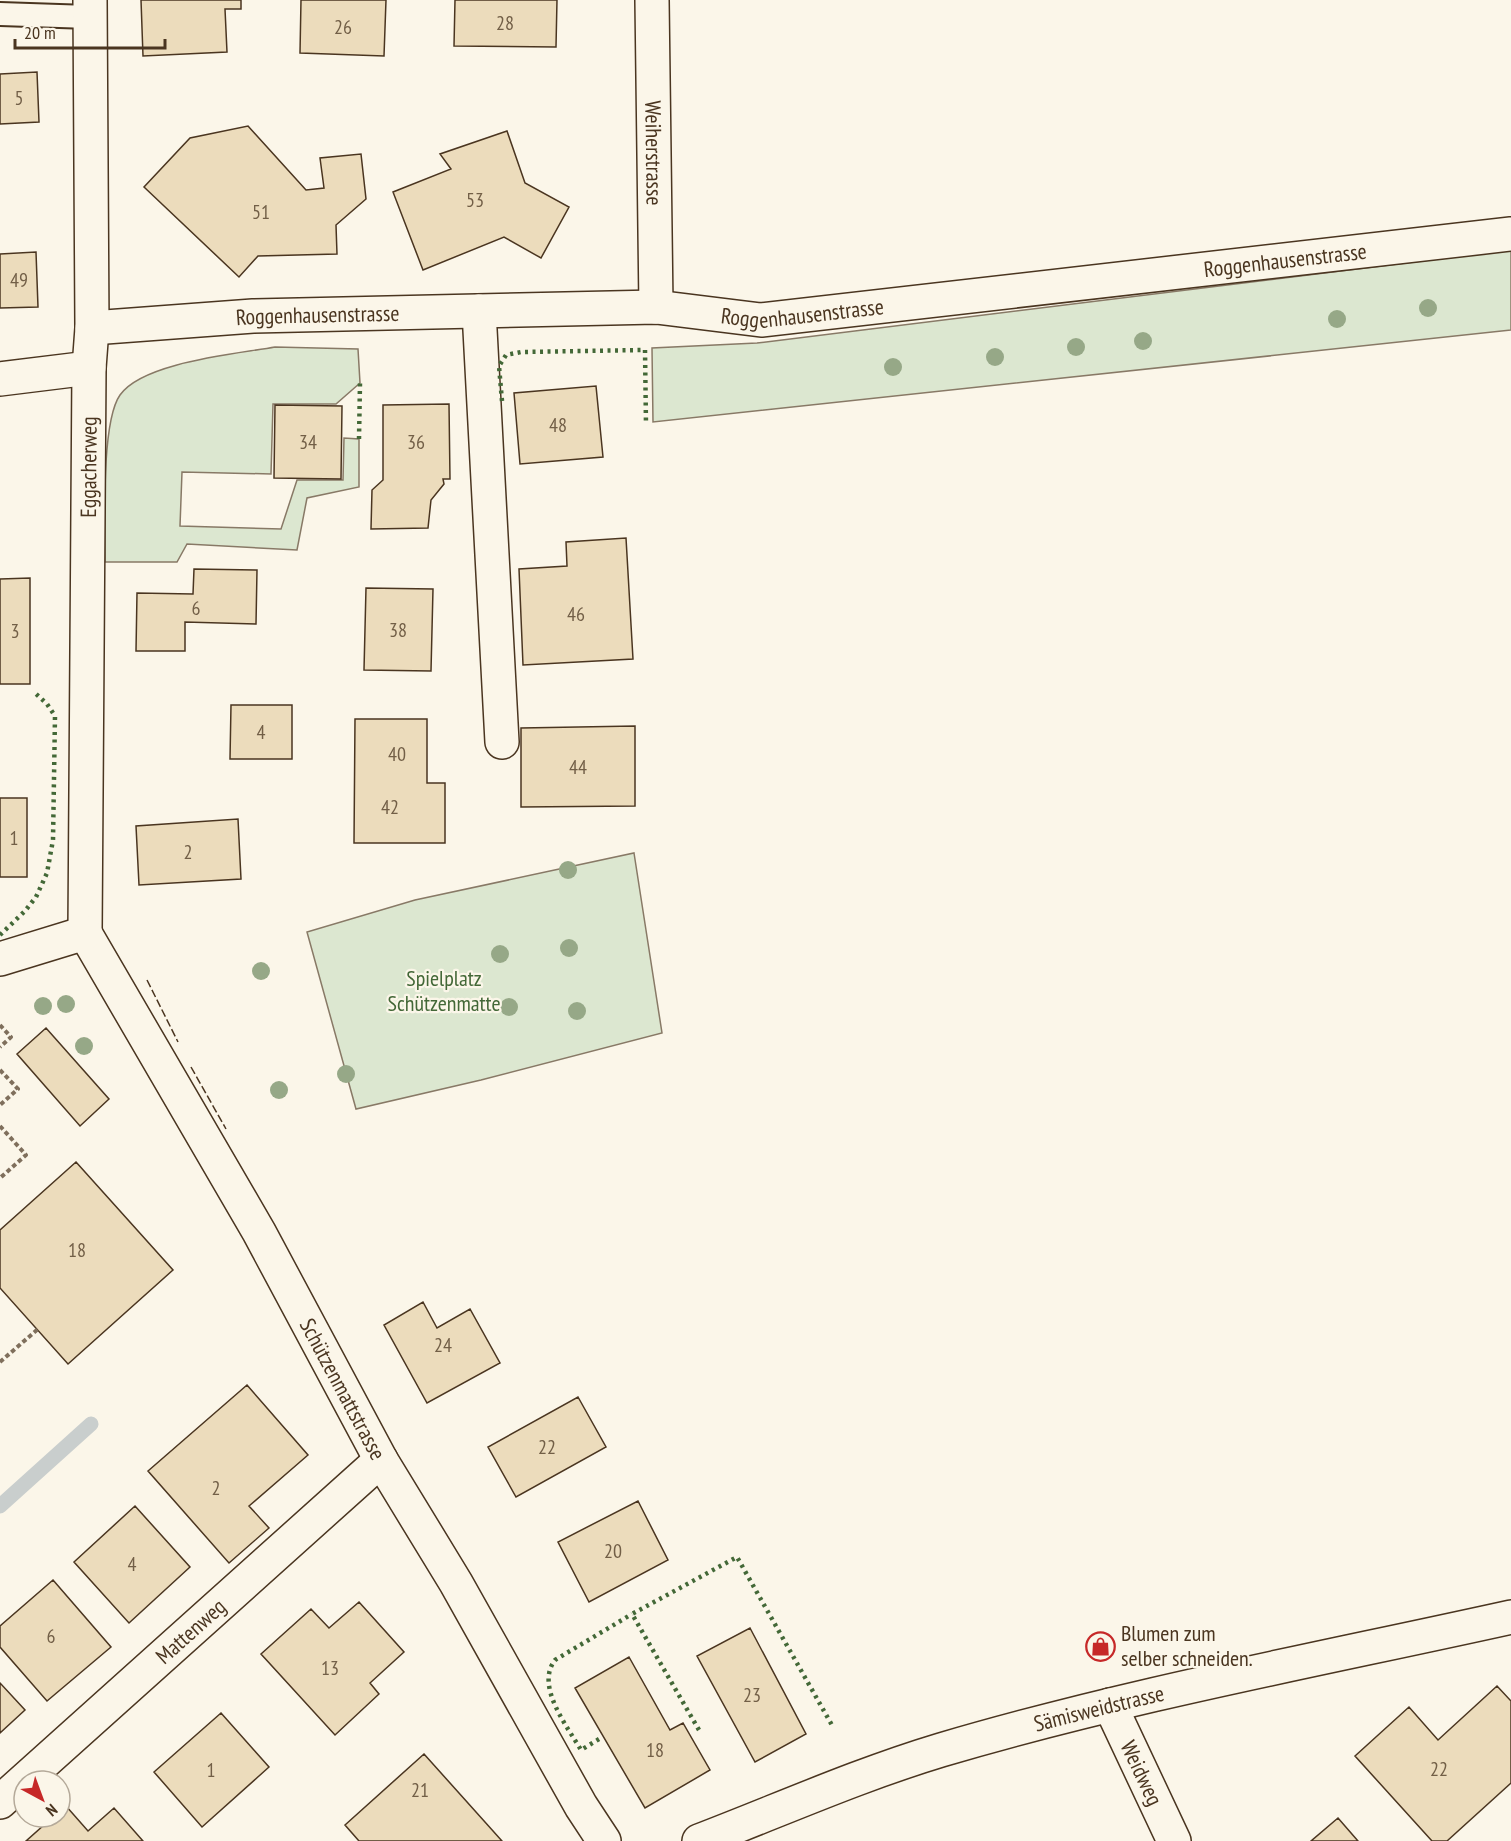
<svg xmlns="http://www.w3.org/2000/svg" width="1511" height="1841" font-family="'PT Sans Narrow',sans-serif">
<rect width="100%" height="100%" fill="#fbf6e9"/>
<!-- green -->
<path fill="#dce7d0" stroke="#887966" stroke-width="1.5" d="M1511,250V330L653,422L652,348L757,343Z
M275,347L358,349L360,383L336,404H273L271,474L182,472L180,526L281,529L297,480H343L344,438L359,439V487L307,498L297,550L187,544L177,562H105C105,525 101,422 120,395C143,362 237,354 275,347Z
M634,853L662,1033L481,1080L356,1109L307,932L415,900Z"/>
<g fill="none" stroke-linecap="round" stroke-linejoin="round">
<!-- stream -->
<path stroke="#c9cecd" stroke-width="15" d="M0,1506L91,1424"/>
</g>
<!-- building -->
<path fill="#ecdcbc" stroke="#4a3520" stroke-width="1.5" d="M141,0H241V9H225L227,52L143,56Z
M301,0H386L384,56L300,53Z
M455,0H557L556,47L454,46Z
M37,72L39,122L0,124V74Z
M248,126L306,190L324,188L320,158L361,154L366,199L336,225L337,254L258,256L239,277L144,187L190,138Z
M507,131L525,183L569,207L541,258L504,237L423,270L393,192L451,169L440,154Z
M36,252L38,307L0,308V254Z
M596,386L603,457L520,464L514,393Z
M449,404L450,479H443L444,484L431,500L428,528L371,529L372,490L383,480V405Z
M275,405L342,406L341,479L274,478Z
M626,538L633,659L523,665L519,569L567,566L566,542Z
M194,569L257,570L256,624L185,622V651H136L137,593L193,594Z
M30,578V684H0V579Z
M366,588L433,589L431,671L364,670Z
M231,705H292V759H230Z
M355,719H427V783H445V843H354Z
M635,726V806L521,807V728Z
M0,798H27V877H0Z
M238,819L241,879L139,885L136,826Z
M46,1028L109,1099L80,1126L17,1054Z
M76,1162L173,1270L68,1364L0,1288V1230Z
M423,1302L437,1328L470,1309L500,1363L427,1403L384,1325Z
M247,1385L308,1455L249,1506L269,1528L229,1563L148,1471Z
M578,1397L606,1447L516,1497L488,1447Z
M638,1501L668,1560L589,1602L558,1542Z
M135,1506L190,1567L129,1623L74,1562Z
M53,1580L111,1647L47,1701L0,1647V1626Z
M359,1602L404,1652L370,1683L379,1694L335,1735L261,1654L311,1609L329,1628Z
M750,1628L806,1734L755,1762L697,1656Z
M629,1657L670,1730L683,1723L710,1770L645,1808L575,1688Z
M0,1683L25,1710L0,1733Z
M1497,1686L1511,1701V1783L1447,1841H1432L1355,1756L1409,1707L1438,1740Z
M221,1713L269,1767L202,1827L154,1772Z
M424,1754L502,1841H359L345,1825Z
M66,1806L88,1831L114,1808L143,1841H26L53,1817H60V1811Z
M1338,1818L1358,1841H1311Z"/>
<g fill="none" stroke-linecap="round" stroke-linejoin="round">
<defs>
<path id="lane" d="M0,14L89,17"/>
<g id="street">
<path id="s1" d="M652,0L656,307"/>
<path d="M479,311L502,742"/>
<path id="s2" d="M92,328L253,316L656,307L761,320L1511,234"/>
<path d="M0,379L89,368"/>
<path id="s3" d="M85,933L259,1232L381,1460L456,1583L581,1806L604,1841"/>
<path id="s4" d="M85,933L89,368L92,328L90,0"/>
<path d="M0,959L85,933"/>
<path id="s5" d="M1110,1705L1174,1841"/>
<path id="s6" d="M0,1802L381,1460"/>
<path id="s7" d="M699,1841C780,1810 858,1775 941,1750C1127,1695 1321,1659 1511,1617"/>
</g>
</defs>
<!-- lane casing -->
<use href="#lane" stroke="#4a3520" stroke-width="26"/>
<!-- street casing -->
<use href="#street" stroke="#4a3520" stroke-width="36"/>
<!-- path -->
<path stroke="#7f6f5c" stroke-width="4" stroke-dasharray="4.5 3" stroke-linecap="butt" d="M0,1025L11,1037L0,1047
M0,1070L18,1089L0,1105
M0,1126L26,1155L0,1178
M0,1362L38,1329"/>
<!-- lane -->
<use href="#lane" stroke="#fbf6e9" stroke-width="22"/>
<!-- street -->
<use href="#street" stroke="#fbf6e9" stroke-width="33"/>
<!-- hedge -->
<path stroke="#436837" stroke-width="4.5" stroke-dasharray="3 4.5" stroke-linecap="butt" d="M502,401L499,366L506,355L521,352L645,350L646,425
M359,439L360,383
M0,935L25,911L36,897L47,873L53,840L55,716L47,704L33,691
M699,1730L632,1614L737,1557L833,1727
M599,1739L581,1750C567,1726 535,1686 555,1660L632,1614"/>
<!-- fence -->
<path stroke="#4a3520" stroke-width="1.5" stroke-dasharray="8 3" stroke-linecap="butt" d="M147,980L178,1042
M191,1067L226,1129"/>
</g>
<!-- trees -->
<g fill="#96a887">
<circle cx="1428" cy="308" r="9"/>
<circle cx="1337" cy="319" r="9"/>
<circle cx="1143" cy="341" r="9"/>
<circle cx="1076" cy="347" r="9"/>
<circle cx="995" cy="357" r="9"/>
<circle cx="893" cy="367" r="9"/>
<circle cx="568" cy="870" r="9"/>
<circle cx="569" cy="948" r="9"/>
<circle cx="500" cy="954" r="9"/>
<circle cx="261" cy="971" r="9"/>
<circle cx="66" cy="1004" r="9"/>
<circle cx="43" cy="1006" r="9"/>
<circle cx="509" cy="1007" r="9"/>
<circle cx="577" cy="1011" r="9"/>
<circle cx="84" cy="1046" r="9"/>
<circle cx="346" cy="1074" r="9"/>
<circle cx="279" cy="1090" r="9"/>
</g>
<!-- icons -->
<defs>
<symbol id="shop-ring" viewBox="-11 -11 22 22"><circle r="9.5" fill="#fbf6e9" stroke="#c62828" stroke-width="1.5"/><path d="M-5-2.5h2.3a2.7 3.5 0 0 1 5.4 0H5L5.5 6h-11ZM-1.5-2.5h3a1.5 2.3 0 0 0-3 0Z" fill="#c62828"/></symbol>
</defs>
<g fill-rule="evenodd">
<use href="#shop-ring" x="1084" y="1630" width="33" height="33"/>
</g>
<g text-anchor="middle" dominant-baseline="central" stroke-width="4.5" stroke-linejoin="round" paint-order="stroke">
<!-- number labels -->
<g font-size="20" fill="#725f47">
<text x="505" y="23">28</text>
<text x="343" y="27">26</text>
<text x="19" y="98">5</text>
<text x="475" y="200">53</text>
<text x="261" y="212">51</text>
<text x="19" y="280">49</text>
<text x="558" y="425">48</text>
<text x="308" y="442">34</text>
<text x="416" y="442">36</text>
<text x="196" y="608">6</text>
<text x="576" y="614">46</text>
<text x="398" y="630">38</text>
<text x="15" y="631">3</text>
<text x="261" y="732">4</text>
<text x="397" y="754">40</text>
<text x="578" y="767">44</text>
<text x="390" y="807">42</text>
<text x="14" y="838">1</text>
<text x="188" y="852">2</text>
<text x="77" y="1250">18</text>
<text x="443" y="1345">24</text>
<text x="547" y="1447">22</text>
<text x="216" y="1488">2</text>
<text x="613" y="1551">20</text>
<text x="132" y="1564">4</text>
<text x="51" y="1636">6</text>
<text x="330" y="1668">13</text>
<text x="752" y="1695">23</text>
<text x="655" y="1750">18</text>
<text x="1439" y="1769">22</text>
<text x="211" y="1770">1</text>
<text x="420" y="1790">21</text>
</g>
<!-- street labels -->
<g font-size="22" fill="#4a3520" stroke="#fbf6e9">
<text stroke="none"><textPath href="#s1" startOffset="153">Weiherstrasse</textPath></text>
<text stroke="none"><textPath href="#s2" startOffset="1198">Roggenhausenstrasse</textPath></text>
<text stroke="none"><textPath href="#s2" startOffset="712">Roggenhausenstrasse</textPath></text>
<text stroke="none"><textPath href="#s2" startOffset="226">Roggenhausenstrasse</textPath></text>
<text stroke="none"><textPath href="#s4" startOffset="466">Eggacherweg</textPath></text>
<text stroke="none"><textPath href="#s3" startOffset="524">Schützenmattstrasse</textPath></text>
<text stroke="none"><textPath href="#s6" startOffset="256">Mattenweg</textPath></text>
<text stroke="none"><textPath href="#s7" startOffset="422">Sämisweidstrasse</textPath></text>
<text stroke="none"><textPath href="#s5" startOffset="75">Weidweg</textPath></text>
</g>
<!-- park labels -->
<g font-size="22" fill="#436837" stroke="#fbf6e9">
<text x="444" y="978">Spielplatz<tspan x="444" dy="25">Schützenmatte</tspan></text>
</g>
<!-- poi labels -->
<g font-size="22" fill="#4a3520" stroke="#fbf6e9" text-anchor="start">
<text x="1121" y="1633">Blumen zum<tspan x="1121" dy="25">selber schneiden.</tspan></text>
</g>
</g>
<!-- north arrow -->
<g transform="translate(42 1799) rotate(139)"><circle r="28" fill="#fbf6e9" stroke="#b4a999" stroke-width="1.5"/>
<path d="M0-4.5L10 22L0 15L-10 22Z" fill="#c62828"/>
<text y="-9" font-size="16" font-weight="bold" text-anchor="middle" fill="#4a3520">N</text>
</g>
<!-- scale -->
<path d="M15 39v9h150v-9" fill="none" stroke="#4a3520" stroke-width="3"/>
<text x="24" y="39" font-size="18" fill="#4a3520" stroke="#fbf6e9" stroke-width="4.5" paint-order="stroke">20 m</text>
</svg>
